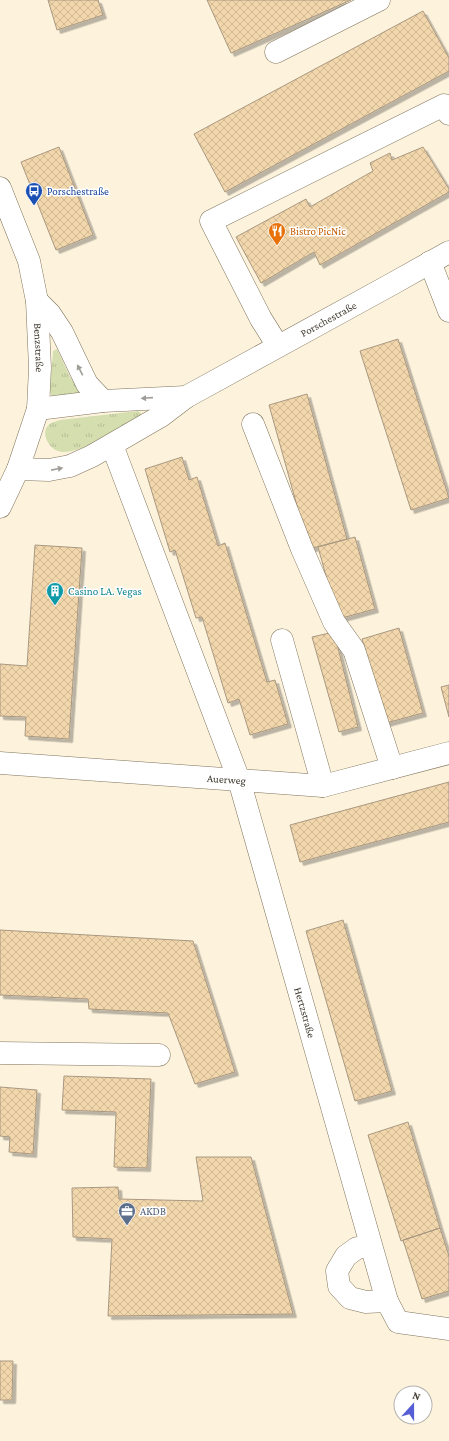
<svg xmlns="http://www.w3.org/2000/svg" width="449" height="1441" font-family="'Crimson Pro',serif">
<defs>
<pattern id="grass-tufts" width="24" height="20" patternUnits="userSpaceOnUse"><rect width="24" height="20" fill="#d4deaf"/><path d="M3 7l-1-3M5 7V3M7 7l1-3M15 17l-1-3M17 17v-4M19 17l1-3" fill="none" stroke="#b7bf97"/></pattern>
<pattern id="building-cross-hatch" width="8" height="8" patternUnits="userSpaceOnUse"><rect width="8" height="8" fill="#f2d6ac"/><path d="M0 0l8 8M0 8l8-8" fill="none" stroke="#d1b994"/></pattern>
<filter id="shadow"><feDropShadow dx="3.5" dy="3.5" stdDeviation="0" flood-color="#0004"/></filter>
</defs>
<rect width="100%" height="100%" fill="#fdf3dd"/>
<!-- grass -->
<path fill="url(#grass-tufts)" d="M57,349L70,377L80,391V394L55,397L51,395L50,390L53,351Z
M138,411L141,413L140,417C123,428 82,453 62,452C49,451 38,431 51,423C54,422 57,421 60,420Z"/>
<!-- building -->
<path fill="url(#building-cross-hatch)" stroke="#a99881" filter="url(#shadow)" d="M48,0H98L103,15L57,30Z
M207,0H351L231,53Z
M423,11L449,58V71L225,192L194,134Z
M59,147L93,235L56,250L21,162Z
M423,147L449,189V192L320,265L314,252L261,283L236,237L306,199L310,207L373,171L370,163L390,153L392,160Z
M398,339L449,498L411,510L360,351Z
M307,394L347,539L309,549L269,405Z
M182,457L189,480L197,477L218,546L225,543L267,682L275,680L288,724L250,735L239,699L228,703L202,617L196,618L175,550L170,552L145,469Z
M355,537L375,609L338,619L318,547Z
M35,545L82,548L69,739L25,736L26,717L0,716V664L27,666Z
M399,628L423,713L386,723L362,639Z
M334,632L358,727L339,732L312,637Z
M449,685V717L441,687Z
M449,782V822L300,862L290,825Z
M343,920L392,1091L355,1101L306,931Z
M0,930L193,941L235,1072L195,1084L168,1013L89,1009L88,999L0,995Z
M64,1076L151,1079L147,1168L114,1167L116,1112L62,1110Z
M0,1087L37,1090L33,1154L9,1152L10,1137L0,1136Z
M408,1122L440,1228L401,1241L368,1135Z
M196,1157H251L293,1314L108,1316L112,1239L73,1237L72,1188L118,1187L119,1199L203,1201Z
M440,1228L449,1256V1291L422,1299L403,1240Z
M0,1361H13L12,1400H0Z"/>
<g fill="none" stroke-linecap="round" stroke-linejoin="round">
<defs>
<g id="minor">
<path d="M276,52L379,0"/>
<path id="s1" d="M0,188L29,261L37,301L40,368L38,409L18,469L0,507"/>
<path d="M430,262L449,311"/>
<path d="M37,301L50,314L62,332L87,384L103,401"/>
<path d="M278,346L261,319L211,221L444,105L449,114"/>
<path d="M38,409L103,401L186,397"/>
<path d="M253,424L302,549L334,622L354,650L392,768"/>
<path id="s2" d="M112,445L239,780L387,1301L366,1302L350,1298L339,1286L337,1271L346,1256L357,1248L370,1246"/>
<path id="s3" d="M18,469L49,470L70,466L92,456L161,416L186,397L392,284L449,252"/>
<path d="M282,640L323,786"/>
<path id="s4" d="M0,763L323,786L449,753"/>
<path d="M0,1053L159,1055"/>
<path d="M387,1301L398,1322L449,1329"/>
</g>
</defs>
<!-- minor casing -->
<use href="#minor" stroke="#80745c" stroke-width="23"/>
<!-- minor -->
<use href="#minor" stroke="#fff" stroke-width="22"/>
</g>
<!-- one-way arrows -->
<defs><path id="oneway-solid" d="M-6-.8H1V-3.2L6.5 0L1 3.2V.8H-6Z"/></defs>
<g fill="#a09d98">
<use href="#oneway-solid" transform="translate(80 370) rotate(-117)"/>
<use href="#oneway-solid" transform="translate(147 398) rotate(176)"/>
<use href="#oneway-solid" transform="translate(57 469) rotate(-11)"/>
</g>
<!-- icons -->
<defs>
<symbol id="bus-pin" viewBox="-11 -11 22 30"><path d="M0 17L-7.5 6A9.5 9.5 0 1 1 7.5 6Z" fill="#1a4fb4" stroke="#fff"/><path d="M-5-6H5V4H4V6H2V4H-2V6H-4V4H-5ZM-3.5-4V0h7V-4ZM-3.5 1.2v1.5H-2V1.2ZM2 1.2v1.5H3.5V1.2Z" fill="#fff"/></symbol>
<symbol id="restaurant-pin" viewBox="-11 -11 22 30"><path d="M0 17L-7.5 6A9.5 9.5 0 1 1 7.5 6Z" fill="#e8710a" stroke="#fff"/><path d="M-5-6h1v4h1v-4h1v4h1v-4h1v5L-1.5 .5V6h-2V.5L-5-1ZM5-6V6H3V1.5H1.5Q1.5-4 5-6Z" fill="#fff"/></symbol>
<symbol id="building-pin" viewBox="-11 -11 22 30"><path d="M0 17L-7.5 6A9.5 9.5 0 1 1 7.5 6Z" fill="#0f9aa8" stroke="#fff"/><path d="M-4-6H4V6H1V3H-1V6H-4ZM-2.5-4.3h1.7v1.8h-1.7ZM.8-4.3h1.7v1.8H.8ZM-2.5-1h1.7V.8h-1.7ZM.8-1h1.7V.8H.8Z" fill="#fff"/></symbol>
<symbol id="office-pin" viewBox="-11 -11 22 30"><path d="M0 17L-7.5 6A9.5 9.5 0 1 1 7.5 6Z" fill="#5c6f8a" stroke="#fff"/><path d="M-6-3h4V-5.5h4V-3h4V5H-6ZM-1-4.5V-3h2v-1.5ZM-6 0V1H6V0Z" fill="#fff"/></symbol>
</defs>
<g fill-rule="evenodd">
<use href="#bus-pin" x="24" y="181" width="20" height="27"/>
<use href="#restaurant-pin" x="267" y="221" width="20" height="27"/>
<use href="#building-pin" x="45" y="581" width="20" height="27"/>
<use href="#office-pin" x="117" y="1201" width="20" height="27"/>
</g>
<g text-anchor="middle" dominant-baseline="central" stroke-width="3" stroke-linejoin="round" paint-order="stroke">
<!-- transit labels -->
<g font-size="11" fill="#164399" stroke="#fff" text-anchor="start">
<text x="47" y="191">Porschestraße</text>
</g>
<!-- food labels -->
<g font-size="11" fill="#c56008" stroke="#fff" text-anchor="start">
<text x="290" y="231">Bistro PicNic</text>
</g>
<!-- street labels -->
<g font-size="11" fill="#403b30" stroke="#fff">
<text stroke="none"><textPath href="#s3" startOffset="350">Porschestraße</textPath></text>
<text stroke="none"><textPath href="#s1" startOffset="166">Benzstraße</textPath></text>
<text stroke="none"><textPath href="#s4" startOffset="227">Auerweg</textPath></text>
<text stroke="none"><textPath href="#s2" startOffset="600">Hertzstraße</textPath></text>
</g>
<!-- culture labels -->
<g font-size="11" fill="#0d838f" stroke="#fff" text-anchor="start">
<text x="68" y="591">Casino LA. Vegas</text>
</g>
<!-- service labels -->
<g font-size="11" fill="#4e5e75" stroke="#fff" text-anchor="start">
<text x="140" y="1211">AKDB</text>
</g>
</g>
<!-- north arrow -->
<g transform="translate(413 1405) rotate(21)"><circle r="19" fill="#ffffff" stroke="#b3b1ac"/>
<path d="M0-3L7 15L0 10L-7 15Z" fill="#565ed5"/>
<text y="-6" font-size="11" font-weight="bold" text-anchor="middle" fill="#403b30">N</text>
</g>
</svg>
